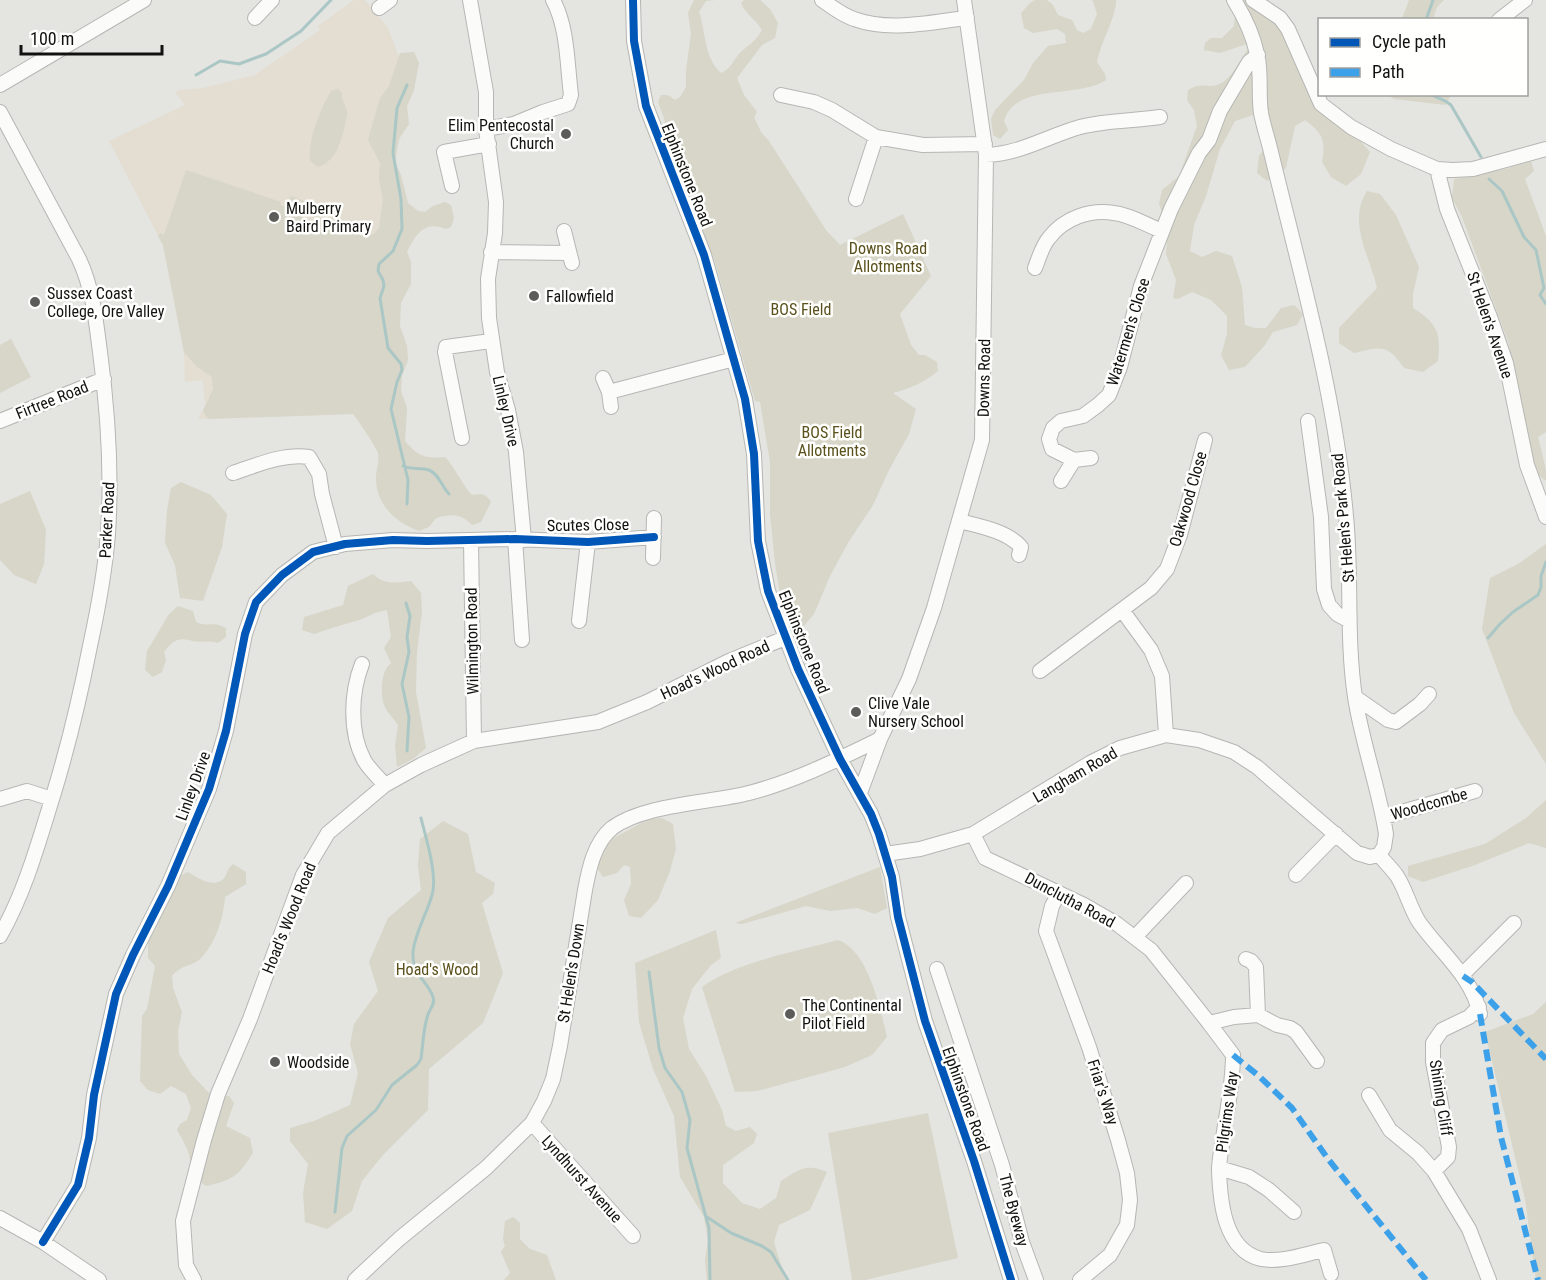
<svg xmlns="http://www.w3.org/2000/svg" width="1546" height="1280" font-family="'Roboto Condensed',sans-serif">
<rect width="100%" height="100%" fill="#e4e4e0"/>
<!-- education -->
<path fill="#e3ded1" d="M354,0H365L388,28L406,76L382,142L400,198L352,414L198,419L205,406L203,380L185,382L184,352L163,245L109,141L185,105L175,92L179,90L203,88L255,75L320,30L318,26Z"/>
<!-- green -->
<path fill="#d7d6c9" d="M694,0H715L706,1L699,12C706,32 704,58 721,73C730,69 732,63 738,55C747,45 755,43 762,30C756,20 746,14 741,3L744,0H760L770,9L778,23L775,38L762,45L737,78L744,95L757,112L754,117L761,132L769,141L826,230L840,245L903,214L931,276L900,314L911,345L919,355H925L937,362L938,371C923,383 911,388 893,393L916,409L909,434L889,470L873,505L849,541L830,576L814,614L803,627L790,628L781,601L775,563L770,514V462L760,402L755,401L714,259L667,141L663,126L665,121L658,102L661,95H668L675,100L680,97L686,87V70L691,34L688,13Z
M1035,0H1047L1053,5L1058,15L1072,20L1077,30L1083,33L1091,29L1097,14L1093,1L1091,0H1116C1116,18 1101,41 1097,62L1105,74L1106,80C1078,99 1015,82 1004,121L1008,130L1000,139L993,135L991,119L995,110L1024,80L1033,63L1048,46L1066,43L1065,34L1057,29L1033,33L1024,28L1021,13L1030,3Z
M1236,0H1261L1291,43L1299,70L1370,152L1361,174L1346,186L1331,177L1322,162C1326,141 1323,133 1305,120L1295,126L1286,168L1267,181L1257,173L1259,156L1273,136L1268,123L1253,115L1235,121L1220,149L1206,196L1194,225L1190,251L1202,257L1216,251L1232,256L1242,287L1245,325L1255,328H1266L1281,308L1294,305L1303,314L1297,325L1273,332L1265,345L1245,367L1229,370L1221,355L1227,334V316L1211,300L1192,292L1178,299L1173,298L1176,280L1166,254L1168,228L1159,204L1162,190L1179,176L1197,126L1194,110L1187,100L1188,90C1202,82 1207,88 1217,85C1233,79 1239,60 1249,48L1247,44L1220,53L1204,50L1205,43L1211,38H1222L1234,26Z
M1409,0H1444L1437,7L1433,19H1402Z
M414,52L419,63L414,90L407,106L409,124L399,139L395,162L401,175L408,203L418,211L425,212L433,206L445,202L451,205L454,218L451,227L446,229C424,220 416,234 407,252L411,262V284L401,303L400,326L407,346L408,360L402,376L401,391L407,408L405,441C418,456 424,459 445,457C456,469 461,483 472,495C482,494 485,493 491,502L481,522L472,525C461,513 451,514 436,518L429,527L419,531C396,522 378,507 376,481C375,471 380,464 378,453C376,447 358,420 353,414L208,419L203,411L213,389L212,377L196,366L184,352L163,245L158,236L160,233L164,235L186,170L281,202L280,205L286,207L291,196L307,202L300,225L321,232L325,230L367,236L374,234L379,228L383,200L379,179L380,163L368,140L380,98L389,86L400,53Z
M338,89L342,93C341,101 345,103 347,111C348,115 345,121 345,125C341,141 336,162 318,167L310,161C308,139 320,110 331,91Z
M1388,95L1451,94V95L1446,105L1394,99Z
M1531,161L1534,171L1525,179L1546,236V432L1538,437L1546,470V481L1534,471L1509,344L1462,217L1452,198L1454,179L1505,169Z
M1367,191L1380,194L1396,215L1419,267L1413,294V308C1438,324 1441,333 1438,361L1423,372L1404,368C1387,343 1381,347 1354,353L1339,343V328L1377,288C1370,256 1347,222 1367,191Z
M11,339L31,377L0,393V345Z
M181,482L211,495L227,514L222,547L203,601L180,598L175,565L165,543L167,510L171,488Z
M30,491L46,530L44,564L36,584L14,575L0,560V504Z
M1546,544V764L1514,713L1482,629L1490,578L1518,564Z
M373,574C384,585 396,583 411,581L421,593L422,611L417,653L416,692L426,748L413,759L397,767L395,745L398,725C394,719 386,711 384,705C380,692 381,671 391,663L384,648L391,637L387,610C372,612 368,618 356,621C341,625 328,629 314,634L302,630L304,617L343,605L348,586Z
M178,606L193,611L196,622C207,628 212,620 226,628V637L218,643C208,640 201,643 193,641C178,637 174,639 164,652L166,660L162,672L153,677L145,670L147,651L169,614Z
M1546,800V848L1529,843L1475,865L1423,882L1408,876V866L1485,844L1526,818Z
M662,818L673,824L676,849L670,871L658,900L641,918L629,916L624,900L631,884L630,867L624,865L617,873L603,877L596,866L606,842L649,819Z
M443,821L468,834L476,872L495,883L493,894L482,903L503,973L483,1023L429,1069L428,1110L382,1156L362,1181L352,1211L327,1229L305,1222L303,1193L308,1164L290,1141V1128L314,1121L350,1105L358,1073L350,1044L354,1024L378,991L369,962L388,918L421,890L418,866L420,839Z
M233,864L246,872V884L225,897C223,919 216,943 200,959C191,967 182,964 172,976L173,988L182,1012L178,1031L179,1054L192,1075L208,1092L220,1097L229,1096L234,1103L226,1126L250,1138L253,1153C238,1176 233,1180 206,1186L199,1181L190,1171C192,1154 185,1144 177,1130L180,1124L187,1120L191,1108L186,1094L171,1086L160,1094L148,1090L140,1081L142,1016L147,1009L155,966L148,958V937L175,878L188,872C198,878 215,890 225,877C228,872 227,869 233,864Z
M880,867L887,908L875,914L857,908L830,911L806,906L742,924L735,923Z
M716,930L721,958L711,965L692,989L683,1018L689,1049L706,1076L722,1110L726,1126L736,1131L750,1127L757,1134L754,1143L723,1165V1183L742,1203L760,1209L776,1198L781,1181C799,1169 807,1163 827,1172L810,1210L779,1225L774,1242L785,1278L789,1280H707L705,1260L708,1240L704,1217L680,1177L674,1116L653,1069L639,1022L635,963Z
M838,940C869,951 880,1009 887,1037L872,1055L845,1067L757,1091L735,1092L702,987C733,963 798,951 838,940Z
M1546,1002V1280H1536L1525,1199L1485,1032L1533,1014Z
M928,1113L958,1258L865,1280H852L828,1133Z
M513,1217L520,1223V1239L530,1249L547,1255L556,1280H504L510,1273L501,1252L505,1246L503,1239L505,1221Z"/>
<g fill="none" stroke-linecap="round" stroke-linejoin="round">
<!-- stream -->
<path stroke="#abc7c5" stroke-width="3" d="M1426,20L1433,0
M196,75L220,61L239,64L266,54L301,31L331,0
M407,85L397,108L393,153L401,199L402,229L393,251L379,264L378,271L383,280L384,286L380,298L388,348L401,364L402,370L397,382L391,409L408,480L407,504
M1431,94C1438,99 1444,99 1451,105L1481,157
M1489,179L1502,191L1524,237L1536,250L1544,288L1540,295L1546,304
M403,466C411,470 420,467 429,470C439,474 442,487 449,494
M406,603L410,616L407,637L409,652L402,684L409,717L407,751
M1488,638L1500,624L1513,612L1538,595L1541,587V576L1546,562
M649,972L659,1048L665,1068L682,1092L690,1120L687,1148L709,1228L710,1280
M335,1212L342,1148L347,1136L376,1110L392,1085L417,1065L421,1059C423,1045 423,1031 427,1018C428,1010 436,1005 433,997C427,979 412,977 413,952C415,932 427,914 432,895C438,875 426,839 421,818
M707,1217L731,1233L762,1246L771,1252L788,1280"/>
<defs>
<path id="minor" d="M470,0L486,92V129L496,202L495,233L488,279L489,318L497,372L508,410L516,452L524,540
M633,0L634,41L646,106L704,255L745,399L754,454L758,541L768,591L798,669L840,759L871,814L879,834L892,877L898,917L925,1021L974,1161L1011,1280
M822,0C832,7 842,15 854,19C890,32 931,22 967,18
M1234,0C1244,16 1253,35 1257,54C1262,73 1258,93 1261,113C1263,124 1267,136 1270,148C1299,269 1335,391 1346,516C1352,576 1346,637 1355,697C1362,743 1379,788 1386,834L1384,847L1379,855
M1253,0L1280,18L1288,29L1321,104L1351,127L1391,149L1437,169L1453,170L1473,169L1546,149
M379,8L390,0
M255,18L272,0
M1499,20L1525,0
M0,85L144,0
M781,95L814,102L832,110L876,137L923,145L985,144
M0,112L79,259C93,289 96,321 100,352C108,412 112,473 108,534C105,572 98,609 90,646C80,697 68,747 53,796C38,844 25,892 0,936
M486,129L514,124L543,112L568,104L571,95C567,64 568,28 553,0
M986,155C1020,154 1048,136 1080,127C1106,120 1134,121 1160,117
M1437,169L1447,209L1490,317L1506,363L1527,465L1546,517
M452,186L444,152L489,144
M856,199L876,137
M564,231L572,263
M491,252L569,253
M1035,268C1039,258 1042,246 1049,238C1064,218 1090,209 1114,213C1131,215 1146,225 1162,231
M603,378L609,392L611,407
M609,392L734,359
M0,421L104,379
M1308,421L1321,517L1324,589L1329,605L1337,614L1348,620
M462,438L445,352L446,347L491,341
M1091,458L1074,460L1052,449L1049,439L1053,428L1061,421L1083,416L1098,405L1109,395L1120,367L1141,286L1171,209L1199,153L1209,140L1220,111L1249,62L1258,55
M233,473C257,465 284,453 309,457L319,474L322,494L336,547
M1061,481L1074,460
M959,521C979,526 1007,531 1021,547L1019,555
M515,539L522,640
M471,541L474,741
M653,558L654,518
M1122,610L1151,650L1162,676L1166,735
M579,621L588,542
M362,664C351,692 349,732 364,760C369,769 378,777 385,785
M1040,671L1151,588L1167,569L1180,535L1205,440
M1355,697L1388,720L1396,722L1420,704L1429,694
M860,793L880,739L909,679L934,608L982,440L986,155L964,0
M0,799L27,791L52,799
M1384,817L1475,791
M973,834L985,858L1084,905L1117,924L1151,950L1209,1023L1233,1055C1233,1083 1227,1111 1223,1138C1222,1148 1219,1159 1219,1170C1220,1201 1224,1250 1261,1259C1281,1263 1305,1254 1324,1250L1331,1274
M885,854L920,849L973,834L1090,763L1120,748L1166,735L1199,740L1234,752L1257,767L1357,853L1370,857L1379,855
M1379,855C1385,862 1392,869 1397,876C1406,890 1410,908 1419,922C1440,952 1472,976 1480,1014
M1296,875L1336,834
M1059,893L1052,906L1046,931L1089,1047L1118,1140L1127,1173L1130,1200L1127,1225L1110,1255L1080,1280
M1135,937L1186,883
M1246,959L1251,961L1256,967L1258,1015
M937,969L1002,1165L1022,1242L1036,1280
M1462,975L1514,923
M1209,1023L1234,1017L1258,1015L1277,1025L1290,1028L1296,1032L1317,1061
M1369,1095L1390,1130L1418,1153L1434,1171L1469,1229L1489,1280
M532,1123L633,1236
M1219,1168L1249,1177L1269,1190L1294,1212
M1434,1171L1448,1157L1449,1147L1433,1062V1043L1442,1030L1469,1017L1479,1007
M0,1218L43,1242L99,1280
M43,1242L78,1185L89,1138L94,1095L116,994L133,955L168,886L209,789L226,731L245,634L256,602L282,575L313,552L345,544L393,540L427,541L515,539L588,542L654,537
M194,1280L186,1265L183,1221L204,1140L218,1094L250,1019L303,875L328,833L385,785L421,765L474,741L598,722L647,702L727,662L785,638
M355,1280L399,1239L486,1168L532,1123L544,1101L553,1079L560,1046L585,890C589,869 594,843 612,828C644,804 710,803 749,793C795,781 837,760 880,739"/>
</defs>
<!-- minor casing -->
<use href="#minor" stroke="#b6b6b4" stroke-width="16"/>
<!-- minor -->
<use href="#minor" stroke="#fbfbfa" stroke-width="14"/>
<!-- quiet -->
<path stroke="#3da1ea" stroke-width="6" stroke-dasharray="12 6" stroke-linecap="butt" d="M1463,976L1472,982L1546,1059
M1480,1014L1501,1137L1538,1280
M1233,1055L1260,1077L1292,1108L1328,1159L1426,1280"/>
<defs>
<path id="cycleway" d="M633,0L634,41L646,106L704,255L745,399L754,454L758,541L768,591L798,669L840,759L871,814L879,834L892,877L898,917L925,1021L974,1161L1011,1280
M43,1242L78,1185L89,1138L94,1095L116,994L133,955L168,886L209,789L226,731L245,634L256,602L282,575L313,552L345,544L393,540L427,541L515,539L588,542L654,537"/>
</defs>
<!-- cycleway casing -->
<use href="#cycleway" stroke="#fffffe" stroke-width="11"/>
<!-- cycleway -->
<use href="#cycleway" stroke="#0057b8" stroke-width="8"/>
</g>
<!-- markers -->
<g fill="#5c5c59" stroke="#fffffe" stroke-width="2">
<circle cx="566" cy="134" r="6"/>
<circle cx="274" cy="217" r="6"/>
<circle cx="534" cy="296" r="6"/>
<circle cx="35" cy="302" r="6"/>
<circle cx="856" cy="712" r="6"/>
<circle cx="790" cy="1014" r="6"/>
<circle cx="275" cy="1062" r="6"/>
</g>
<g text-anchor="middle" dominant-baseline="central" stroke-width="5" stroke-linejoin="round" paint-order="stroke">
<!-- poi labels -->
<g font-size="16" fill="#121210" stroke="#fffffe" text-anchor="start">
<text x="554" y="125" text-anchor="end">Elim Pentecostal<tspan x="554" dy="18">Church</tspan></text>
<text x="286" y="208">Mulberry<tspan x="286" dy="18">Baird Primary</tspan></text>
<text x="47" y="293">Sussex Coast<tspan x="47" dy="18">College, Ore Valley</tspan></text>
<text x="546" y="296">Fallowfield</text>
<text x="868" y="703">Clive Vale<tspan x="868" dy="18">Nursery School</tspan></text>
<text x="802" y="1005">The Continental<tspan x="802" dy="18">Pilot Field</tspan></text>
<text x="287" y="1062">Woodside</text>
</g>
<!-- street labels -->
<g font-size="16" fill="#121210" stroke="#fffffe">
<text transform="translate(687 175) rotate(68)">Elphinstone Road</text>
<text transform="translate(1490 325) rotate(71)">St Helen's Avenue</text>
<text transform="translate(1128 332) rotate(-73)">Watermen's Close</text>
<text transform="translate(984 378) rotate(-89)">Downs Road</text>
<text transform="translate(52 400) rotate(-22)">Firtree Road</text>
<text transform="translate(506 411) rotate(77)">Linley Drive</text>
<text transform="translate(1188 499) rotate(-74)">Oakwood Close</text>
<text transform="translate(1343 518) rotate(-95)">St Helen's Park Road</text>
<text transform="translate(107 520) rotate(-87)">Parker Road</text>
<text transform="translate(588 525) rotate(-1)">Scutes Close</text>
<text transform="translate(472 641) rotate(-91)">Wilmington Road</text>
<text transform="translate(804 642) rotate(68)">Elphinstone Road</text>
<text transform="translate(715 670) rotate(-25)">Hoad's Wood Road</text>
<text transform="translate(1075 775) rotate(-30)">Langham Road</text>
<text transform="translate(193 786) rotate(-70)">Linley Drive</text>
<text transform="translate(1429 804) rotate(-16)">Woodcombe</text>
<text transform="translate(1070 900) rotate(28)">Dunclutha Road</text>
<text transform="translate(289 918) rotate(-68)">Hoad's Wood Road</text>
<text transform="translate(571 973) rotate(-81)">St Helen's Down</text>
<text transform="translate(1103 1092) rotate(72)">Friar's Way</text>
<text transform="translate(1441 1098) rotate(81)">Shining Cliff</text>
<text transform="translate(966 1099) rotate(70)">Elphinstone Road</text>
<text transform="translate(1227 1112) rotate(-82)">Pilgrims Way</text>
<text transform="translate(582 1179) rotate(48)">Lyndhurst Avenue</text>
<text transform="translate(1014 1210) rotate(75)">The Byeway</text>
</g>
<!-- park labels -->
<g font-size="16" fill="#59501b" stroke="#fffffe">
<text x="888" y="248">Downs Road<tspan x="888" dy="18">Allotments</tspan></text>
<text x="801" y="309">BOS Field</text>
<text x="832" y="432">BOS Field<tspan x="832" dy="18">Allotments</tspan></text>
<text x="437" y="969">Hoad's Wood</text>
</g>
</g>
<!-- legend -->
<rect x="1318" y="18" width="210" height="78" fill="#fffffe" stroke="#a0a09f" stroke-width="1.5"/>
<rect x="1330" y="38" width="30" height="9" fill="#0057b8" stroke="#a0a09f" stroke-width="1.5"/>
<text x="1372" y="48" font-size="18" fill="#121210">Cycle path</text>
<rect x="1330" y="68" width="30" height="9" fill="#3da1ea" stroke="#a0a09f" stroke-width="1.5"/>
<text x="1372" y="78" font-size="18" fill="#121210">Path</text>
<!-- scale -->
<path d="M21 45v9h141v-9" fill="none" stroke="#121210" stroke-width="3"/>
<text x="30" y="45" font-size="18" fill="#121210" stroke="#fffffe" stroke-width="4.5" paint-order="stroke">100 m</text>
</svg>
